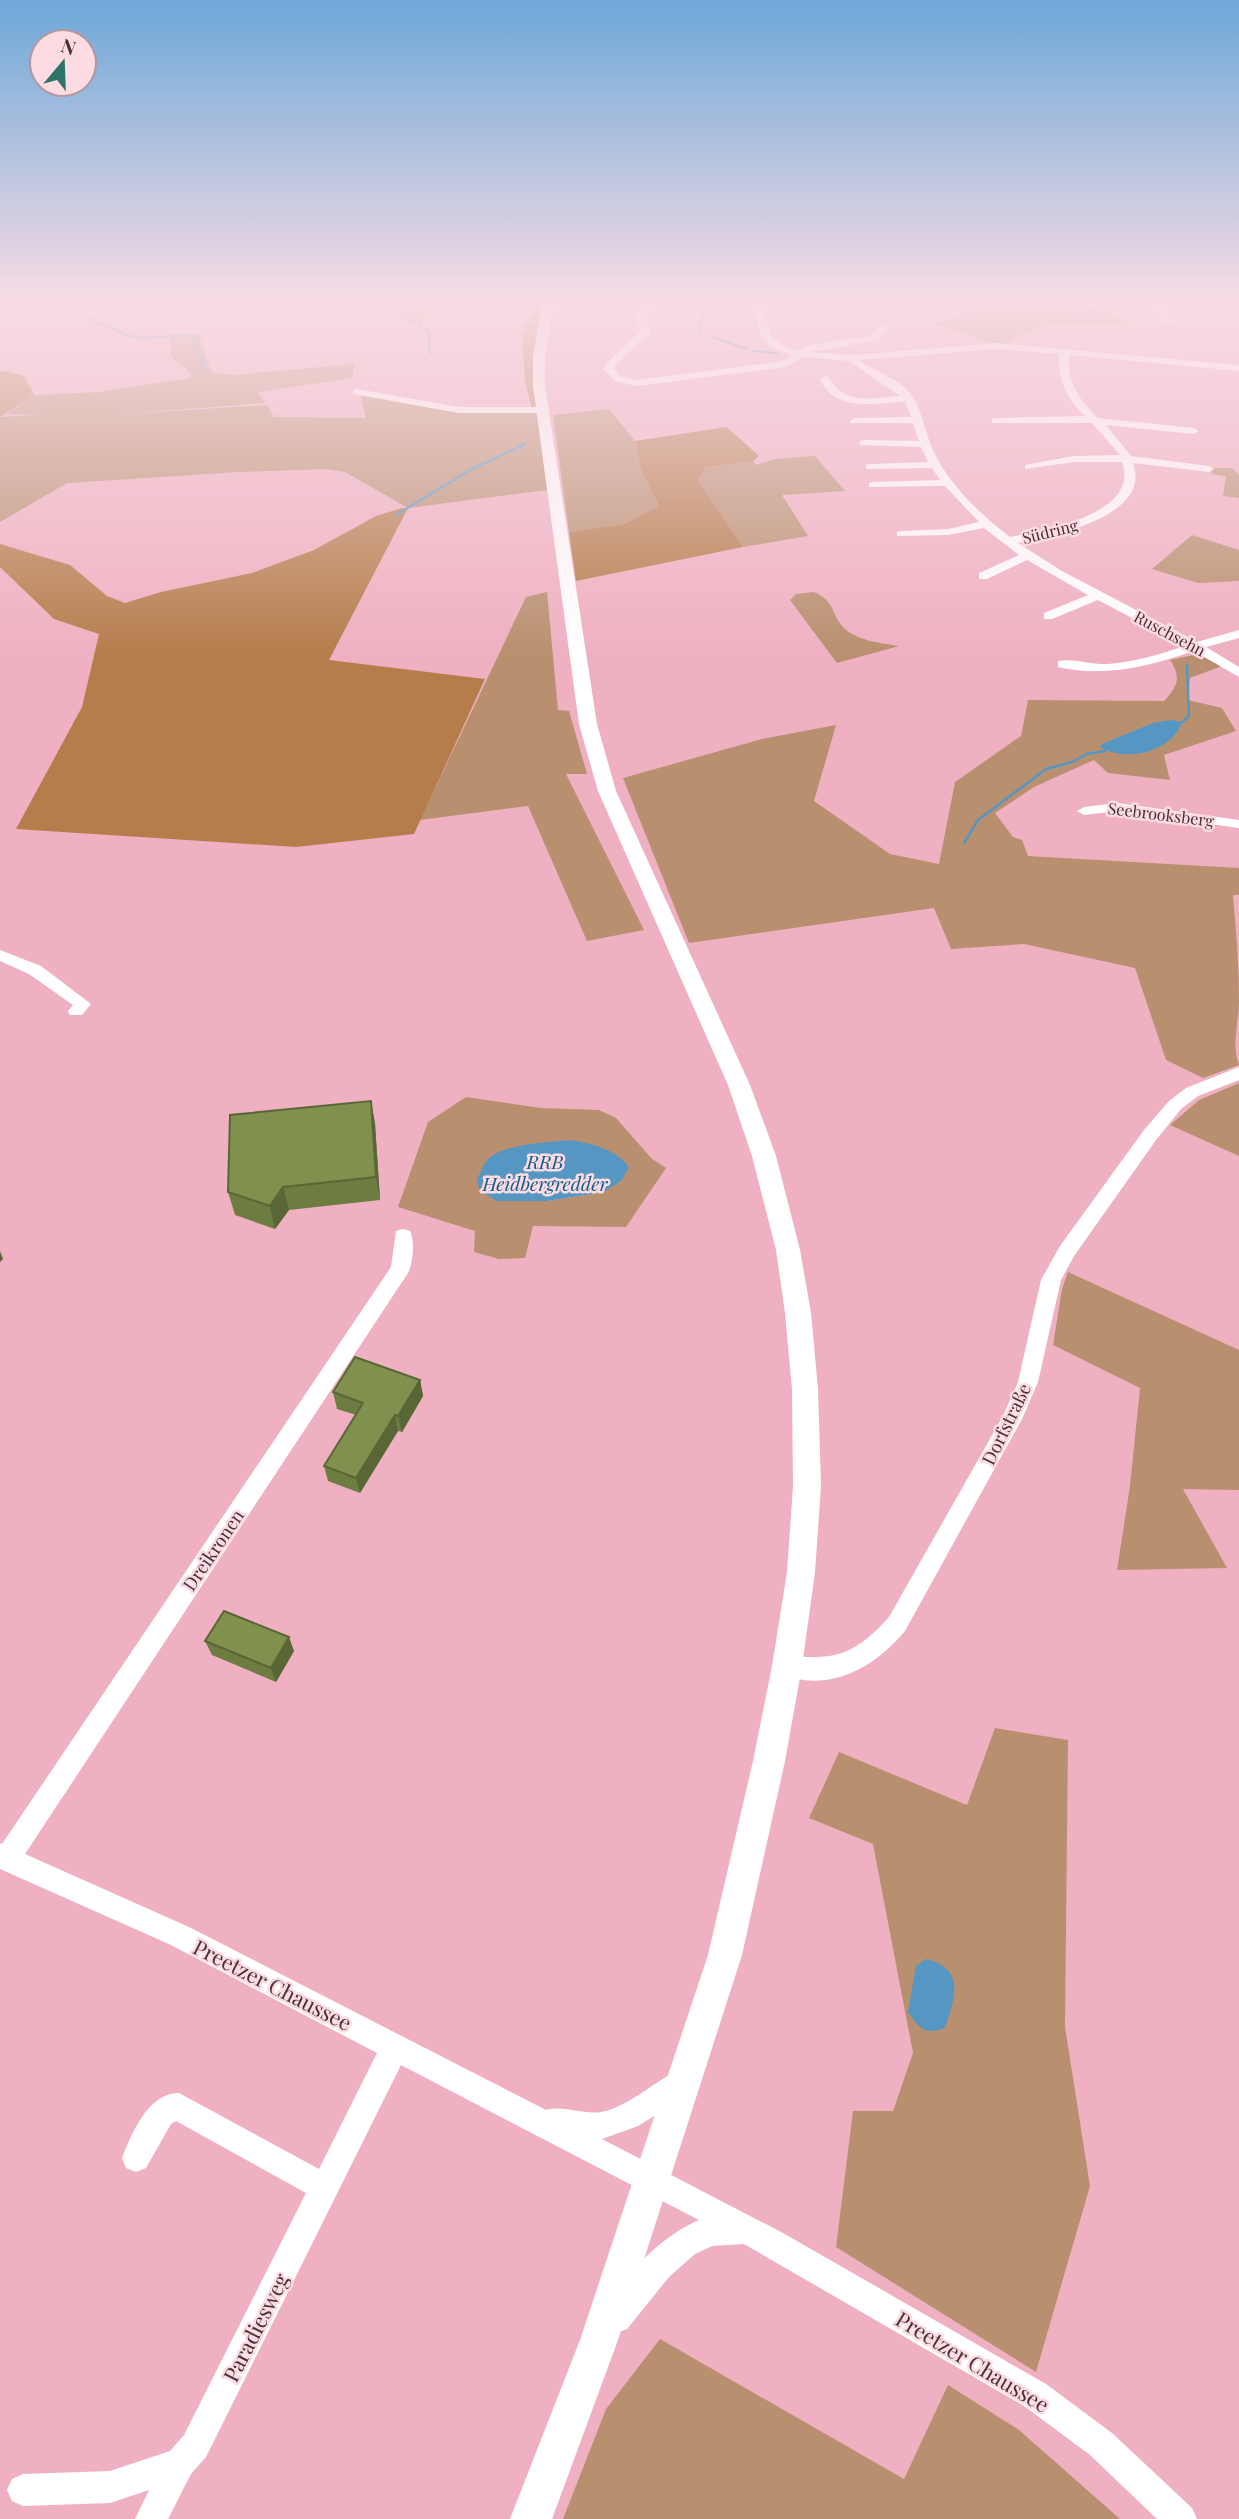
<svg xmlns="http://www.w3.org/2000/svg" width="1239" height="2519" font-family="'Playfair Display',serif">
<rect width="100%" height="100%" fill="#efb1c2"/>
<!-- green -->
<path fill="#b8906f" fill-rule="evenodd" d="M391,302H437L424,316L422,327L391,309Z
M1143,304L1157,308L1105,313L1130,322L1080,325L1053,323L1015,337L1005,345L991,344L941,325L977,314L1027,313Z
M199,334L210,369L214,373L233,375L355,364L352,378L258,392L265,403L119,414L267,405L274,417L366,418L360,394L434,408L537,412L547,490L408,508L345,472L326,469L238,472L67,483L0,522V417L38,415L7,414L34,395L99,392L190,378L192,374L170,356L171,336Z
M609,409L635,441L641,470L659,506L624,524L569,532L553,415Z
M815,456L845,491L782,495L808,536L743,547L698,480L706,467L753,461L756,465L774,459Z
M1212,468H1232L1239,475V498L1223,496L1226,476L1211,474Z
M1192,535L1239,550V581L1198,583L1152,569Z
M547,592L558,710L569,711L587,774H566L644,930L587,941L528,806L420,820L526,597Z
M814,592C836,601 831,616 845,629C859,641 881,643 899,646L837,663L790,600L796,594Z
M1198,654L1222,666L1190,678L1188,700L1222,708L1236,731L1164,755L1170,780L1108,773L1094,760L1034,787L995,813L1013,837L1022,840L1028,856L1239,868V895H1233C1236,930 1239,965 1239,1000C1239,1023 1231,1044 1239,1065L1203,1078L1166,1060L1135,968L1024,944L951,949L934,908L689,943L623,778L762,739L836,725L814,801L890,854L939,864L955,782L1021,736L1028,700L1164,701C1177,687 1182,678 1170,660Z
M1239,1083V1156L1170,1125L1199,1100Z
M466,1097L541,1108L599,1110L616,1118L652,1159L666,1168L626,1227L533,1226L525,1258L499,1259L474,1252L475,1231L398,1207L428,1122ZM571,1140L628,1167L604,1192L547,1201H497L489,1158C514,1145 543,1143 571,1140Z
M1068,1272L1239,1350V1490L1183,1489L1227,1568L1117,1570L1130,1486L1140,1388L1053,1345L1062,1289Z
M995,1728L1068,1740L1065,2027L1090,2186L1036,2372L836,2247L853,2111H893L913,2053L873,1844L809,1818L839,1752L967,1805Z
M660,2339L904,2479L948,2385L1019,2430L1120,2519H563L606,2409Z"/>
<!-- forest -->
<path fill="#b57d4c" d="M538,302H543L537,408L532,409L525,382L522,334Z
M5,371L24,376L34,395L0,417V372Z
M727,427L759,456L753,461L706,467L698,480L743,547L576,581L569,532L624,524L659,506L641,470L635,441Z
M402,508H408L329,660L485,679L414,834L296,847L16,829L82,707L99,634L54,619L0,567V544L70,565L107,596L125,603L161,592L252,573L314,550L376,516Z"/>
<!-- water -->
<path fill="#5596c3" d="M1170,720L1182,722C1172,752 1126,763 1100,747L1102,744L1153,723Z
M571,1140C593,1144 615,1149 629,1167L622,1180L604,1192L547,1201H497L480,1191L477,1180C480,1173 483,1165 488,1159C503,1144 550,1142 571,1140Z
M926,1959C966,1969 955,1998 945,2028C923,2035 920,2029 908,2012L916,1966Z"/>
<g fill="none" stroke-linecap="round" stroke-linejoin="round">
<!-- stream -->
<path stroke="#5596c3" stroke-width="2.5" d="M51,302L126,335L140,338L194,335L204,369
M391,302V309L428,331L430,353
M702,302L709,305L698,326L702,332
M1176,304L1179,302
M76,310L159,302
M937,325L972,312L1051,311L1088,314L1151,307
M713,337L746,349
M753,351L777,353
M396,515L472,469L525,444
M1182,722L1189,716L1187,665
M964,843L978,820L1046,769L1072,762L1087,754L1105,751"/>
<!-- minor -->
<path fill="#fff" fill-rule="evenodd" d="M639,302H648L650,307L645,319L651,332L613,368L622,377L636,380L783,361L793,355C757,346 762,334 752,302H762C771,332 766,342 799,351L809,345L869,336L882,325L887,328L882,337L875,341L810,352L852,355L997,343L1239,365V371L1069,355C1067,383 1079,399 1098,418L1194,428L1199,431L1194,434L1106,425L1131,456L1209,466L1214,469L1209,472L1133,463C1153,516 1053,536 1018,543L1062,571L1197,642L1239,630V638L1206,647L1239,667V677L1194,651C1149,666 1106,678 1058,667V661C1074,658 1092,665 1108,664C1135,662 1160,654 1185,646L1098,600L1052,619H1044V613L1088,595L1027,560L987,579H979V573L1019,555L984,528L948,535L897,536V532L901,531L948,529L979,522L945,486L869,487V483L873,482L940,480L932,468L866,469V465L870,464L928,462L921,447L860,445V441L864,440L919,441L913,423H851L850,421L855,418L911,417L905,401C875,404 834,412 820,379L825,376L829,377C844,406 872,398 900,396L849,361L802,357L786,367L636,386L615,381L603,369L607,362L641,331L635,319L640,307ZM997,349L1059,354C1057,380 1067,398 1085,416L996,418L992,419V423H1092L1120,455L1074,456L1025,465V469L1074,462H1122C1141,514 1045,530 1010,537C980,514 949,485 933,450C925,433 922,410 912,396C900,378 876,373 859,360Z
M1137,302H1151L1166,307L1168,317L1174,322L1166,324L1158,318V311Z
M357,389L459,407H542L547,410L542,413H459L353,394V390Z
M1117,803L1239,820V828L1117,811L1084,815L1077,811L1084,807Z
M0,950L41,966L91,1004L82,1015H70L68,1011L73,1005L29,974L0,961Z
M1239,1067V1080L1198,1096L1181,1109L1156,1140L1074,1256L1061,1280L1038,1382L1022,1419L905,1631C873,1669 829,1693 779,1674L775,1666L779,1658C790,1654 800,1657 812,1657C848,1658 866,1642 889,1617L1003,1416L1018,1382L1041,1280L1060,1246L1144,1130L1169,1101L1186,1088Z
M403,1229L410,1231C415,1241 413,1263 408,1273L25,1854L189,1927L546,2110C563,2105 583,2115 601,2112C631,2106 655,2080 683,2068L693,2072L697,2082L693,2092L638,2126L602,2139L783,2233L1046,2384L1112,2433L1192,2508L1197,2519H1157L1090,2455L1024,2406L744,2244L712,2246L695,2254L669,2277L627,2329L616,2333L605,2329L601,2318C616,2281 662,2235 699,2220L401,2065L206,2457L191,2474L168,2519H135L149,2490L110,2503L23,2506L12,2501L7,2490L12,2479L23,2474L110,2471L170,2451L184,2435L306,2193L176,2121L171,2124L146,2168L136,2172L126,2168L122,2158C132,2133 148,2093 179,2093L319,2169L377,2053L171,1945L0,1869V1843L2,1844L391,1267L396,1231Z"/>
<!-- major -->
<path fill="#fff" fill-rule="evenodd" d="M542,302H554L545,357V386L597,724L616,791L750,1085L776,1156L800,1250L811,1313L818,1389L821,1486L815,1572L802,1666L785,1761L742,1955L618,2340L552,2519H510L580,2340L708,1955L753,1761L772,1666L787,1572L793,1486L792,1389L785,1313L776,1250L752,1156L728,1085L598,791L579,724L533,386V357Z"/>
</g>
<!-- wall -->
<path fill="#6d7d42" d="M371,1101L375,1124L380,1200L289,1210L275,1229L235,1215L228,1192Z
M420,1380L423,1396L402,1432L398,1431L360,1493L328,1481L324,1466L356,1415L337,1409L333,1392Z
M205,1641L294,1651L276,1682L212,1655Z"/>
<!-- shaded-wall -->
<path fill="#596636" d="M371,1101L375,1124L380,1200L376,1177Z
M283,1187L289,1210L275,1229L270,1206Z
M0,1251L3,1259L0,1262Z
M420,1380L423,1396L402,1432L398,1416Z
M395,1415L398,1431L360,1493L356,1478Z
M289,1637L294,1651L276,1682L271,1668Z"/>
<!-- building -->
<path fill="#7f914d" stroke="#596636" stroke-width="2" d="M371,1101L376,1177L283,1187L270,1206L228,1192L230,1115Z
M355,1357L420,1380L398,1416L395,1415L356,1478L324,1466L363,1403L333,1392Z
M224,1611L289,1637L271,1668L205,1641Z"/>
<!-- sky -->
<linearGradient id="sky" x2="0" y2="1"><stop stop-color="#6da8d9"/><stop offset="0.46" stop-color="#f8dce4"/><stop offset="1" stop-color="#f8dce4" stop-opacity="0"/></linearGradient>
<rect width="1239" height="655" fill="url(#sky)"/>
<g text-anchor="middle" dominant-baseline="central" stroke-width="5" stroke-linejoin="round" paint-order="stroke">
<!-- far-street labels -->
<g font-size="16" fill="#483036" stroke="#fcdbe3">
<text transform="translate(1050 531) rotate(-14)">Südring</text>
<text transform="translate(1170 633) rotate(28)">Ruschsehn</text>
<text transform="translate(1161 814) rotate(7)">Seebrooksberg</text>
</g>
<!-- street labels -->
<g font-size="18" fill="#483036" stroke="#fcdbe3">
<text transform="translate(1006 1424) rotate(-64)">Dorfstraße</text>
<text transform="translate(213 1550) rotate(-56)">Dreikronen</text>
</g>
<!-- water labels -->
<g font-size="19" font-style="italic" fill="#0f5d89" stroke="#fcdbe3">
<text x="545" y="1161">RRB<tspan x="545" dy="22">Heidbergredder</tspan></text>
</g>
<!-- near-street labels -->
<g font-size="21" fill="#483036" stroke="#fcdbe3">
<text transform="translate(273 1984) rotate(27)">Preetzer Chaussee</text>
<text transform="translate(255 2327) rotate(-63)">Paradiesweg</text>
<text transform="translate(973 2361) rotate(31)">Preetzer Chaussee</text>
</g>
</g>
<!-- north arrow -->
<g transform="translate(63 63) rotate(19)"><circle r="33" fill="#fcdbe3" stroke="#b4979e" stroke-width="2"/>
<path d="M0-5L12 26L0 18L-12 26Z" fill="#2e7469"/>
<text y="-10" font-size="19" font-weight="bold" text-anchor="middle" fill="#483036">N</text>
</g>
</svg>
